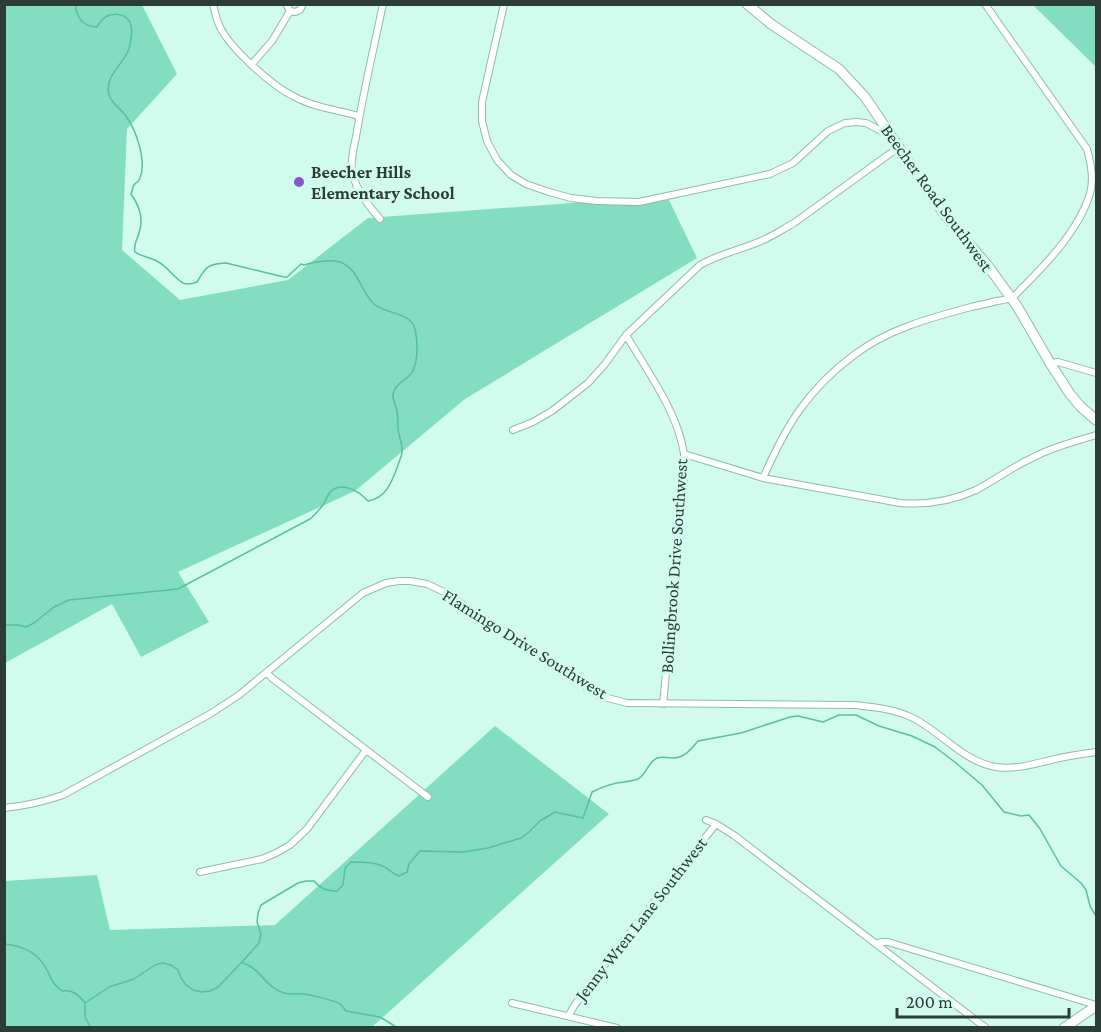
<svg xmlns="http://www.w3.org/2000/svg" width="1101" height="1032" font-family="'Crimson Pro',serif">
<rect width="100%" height="100%" fill="#d1fced"/>
<!-- green -->
<path fill="#82ddc1" d="M5,5H142L177,74L127,129L122,250L180,300L288,280L368,218L667,196L697,258L465,399L355,491L178,572L209,622L141,657L112,604L5,663Z
M1033,5H1096V67Z
M495,726L609,814L372,1027L5,1028V881L97,875L110,930L275,925Z"/>
<g fill="none" stroke-linecap="round" stroke-linejoin="round">
<!-- stream -->
<path stroke="#55c0a2" stroke-width="1.5" d="M4,625H18L26,627L34,623L54,607L69,600L178,589L310,519C315,515 319,510 323,505C326,501 327,496 330,492C342,480 360,492 368,501C387,498 392,481 398,465C399,461 402,456 402,452C403,445 399,437 398,429C398,423 398,417 397,411C396,406 392,399 393,394C395,385 402,382 408,377C419,369 418,342 415,329C411,312 385,314 374,304C360,291 359,269 340,262C330,259 313,262 304,265L301,264L287,277H284L226,263C207,264 206,267 197,282C192,284 188,285 183,283C173,277 167,266 157,261C150,257 142,257 135,252C133,244 137,241 139,233C144,219 139,205 131,194C132,192 133,186 134,185C138,179 137,185 140,178C147,161 136,130 126,116C121,109 112,104 109,95C104,76 123,65 129,49C131,42 133,29 130,22C124,12 109,12 102,20C101,21 97,26 97,27C82,26 77,18 75,4
M4,944C24,946 39,953 48,972C51,980 54,985 62,991C73,990 78,994 85,1003
M243,963C260,968 266,988 284,993C291,995 297,993 303,994C309,994 336,1001 340,1004C342,1005 344,1009 346,1011L380,1017L398,1028
M85,1003L109,987L134,979L155,965L163,963L171,965L178,970L181,978L186,985L193,990L202,992L210,991L218,987L242,962L259,943L261,934L257,922L258,913L261,905L298,883L306,881H314C321,889 327,891 337,891L343,885L345,868L351,862C362,862 377,862 386,868C391,871 394,874 399,876L407,872L409,864L420,851L463,852L488,848L521,838L528,833L540,821L555,812L583,818L592,792C602,787 612,783 624,782C629,781 633,781 638,779C647,774 648,762 657,758C662,756 667,758 671,758C684,759 691,749 698,741L741,733L790,717L798,716L823,722L839,715H856L879,726L912,736L935,747L956,763L982,785L1004,812L1021,816L1029,815L1040,829L1061,866L1081,883L1086,890L1090,906L1096,916
M85,1004V1017L91,1028"/>
<defs>
<path id="street" d="M213,4C215,12 216,19 220,27C230,48 271,85 293,96C312,107 338,110 359,116
M286,4L290,11L295,12L300,10L303,4
M504,4L482,102V121L487,141L497,160L511,175L526,184L549,192L571,198L597,201L639,202L770,174L793,163L828,131L845,123L856,122L866,123L889,135
M252,64L272,41L290,11
M380,219C368,205 356,190 352,172C350,159 355,144 357,131C364,89 374,47 383,4
M626,335C647,371 678,412 684,454C685,464 684,476 684,487L663,704
M1050,363L1058,362L1096,373
M513,430L533,422L552,411L588,383L605,364L626,335L700,265C719,254 740,250 761,241C773,236 783,229 794,223L899,147
M684,454L763,478L900,503C925,505 952,501 976,490C995,480 1012,467 1032,458C1052,447 1074,442 1096,435
M763,478C786,426 807,390 854,355C888,329 930,318 971,307C980,305 989,303 997,301C1001,300 1007,300 1011,298C1016,296 1020,289 1024,286C1050,260 1079,229 1090,194C1094,179 1091,164 1087,149L985,4
M267,673L272,678L428,797
M4,808C25,806 43,802 63,795L210,714L239,695L363,593L386,583L399,581H410L427,584L444,592L600,696L627,703L854,705C875,707 894,709 913,718C941,732 964,762 996,767C1015,770 1033,764 1051,760C1066,756 1081,754 1096,752
M706,820L716,824L735,836L986,1028
M200,872L262,859L276,853L290,845L307,829L366,750
M876,944L881,942H888L1096,1005
M512,1003L617,1028
M569,1015L574,1006L606,963L716,824"/>
<path id="secondary" d="M747,4L771,24L839,69L865,97L944,214L988,266L1017,306L1050,363L1070,394L1081,407L1096,420
M1064,1028L1096,1006"/>
</defs>
<!-- street casing -->
<use href="#street" stroke="#91baac" stroke-width="8"/>
<!-- secondary casing -->
<use href="#secondary" stroke="#91baac" stroke-width="11"/>
<!-- street -->
<use href="#street" stroke="#fff" stroke-width="6"/>
<!-- secondary -->
<use href="#secondary" stroke="#fff" stroke-width="9"/>
</g>
<!-- markers -->
<circle fill="#8a54cc" stroke="#d1fced" stroke-width="2" cx="299" cy="182" r="6"/>
<g text-anchor="middle" dominant-baseline="central" stroke-width="6" stroke-linejoin="round" paint-order="stroke">
<!-- poi labels -->
<g font-size="18" font-weight="bold" fill="#2c3d37" stroke="#d1fced" text-anchor="start">
<text x="311" y="172">Beecher Hills<tspan x="311" dy="21">Elementary School</tspan></text>
</g>
<!-- street labels -->
<g font-size="18" fill="#2c3d37" stroke="#d1fced">
<text transform="translate(937 198) rotate(54)">Beecher Road Southwest</text>
<text transform="translate(674 566) rotate(-86)">Bollingbrook Drive Southwest</text>
<text transform="translate(525 644) rotate(32)">Flamingo Drive Southwest</text>
<text transform="translate(641 919) rotate(-52)">Jenny Wren Lane Southwest</text>
</g>
</g>
<!-- border -->
<rect width="1101" height="1032" fill="none" stroke="#2c3d37" stroke-width="12"/>
<!-- scale -->
<path d="M897 1008v9h172v-9" fill="none" stroke="#2c3d37" stroke-width="3"/>
<text x="906" y="1008" font-size="18" fill="#2c3d37" stroke="#d1fced" stroke-width="4.5" paint-order="stroke">200 m</text>
</svg>
